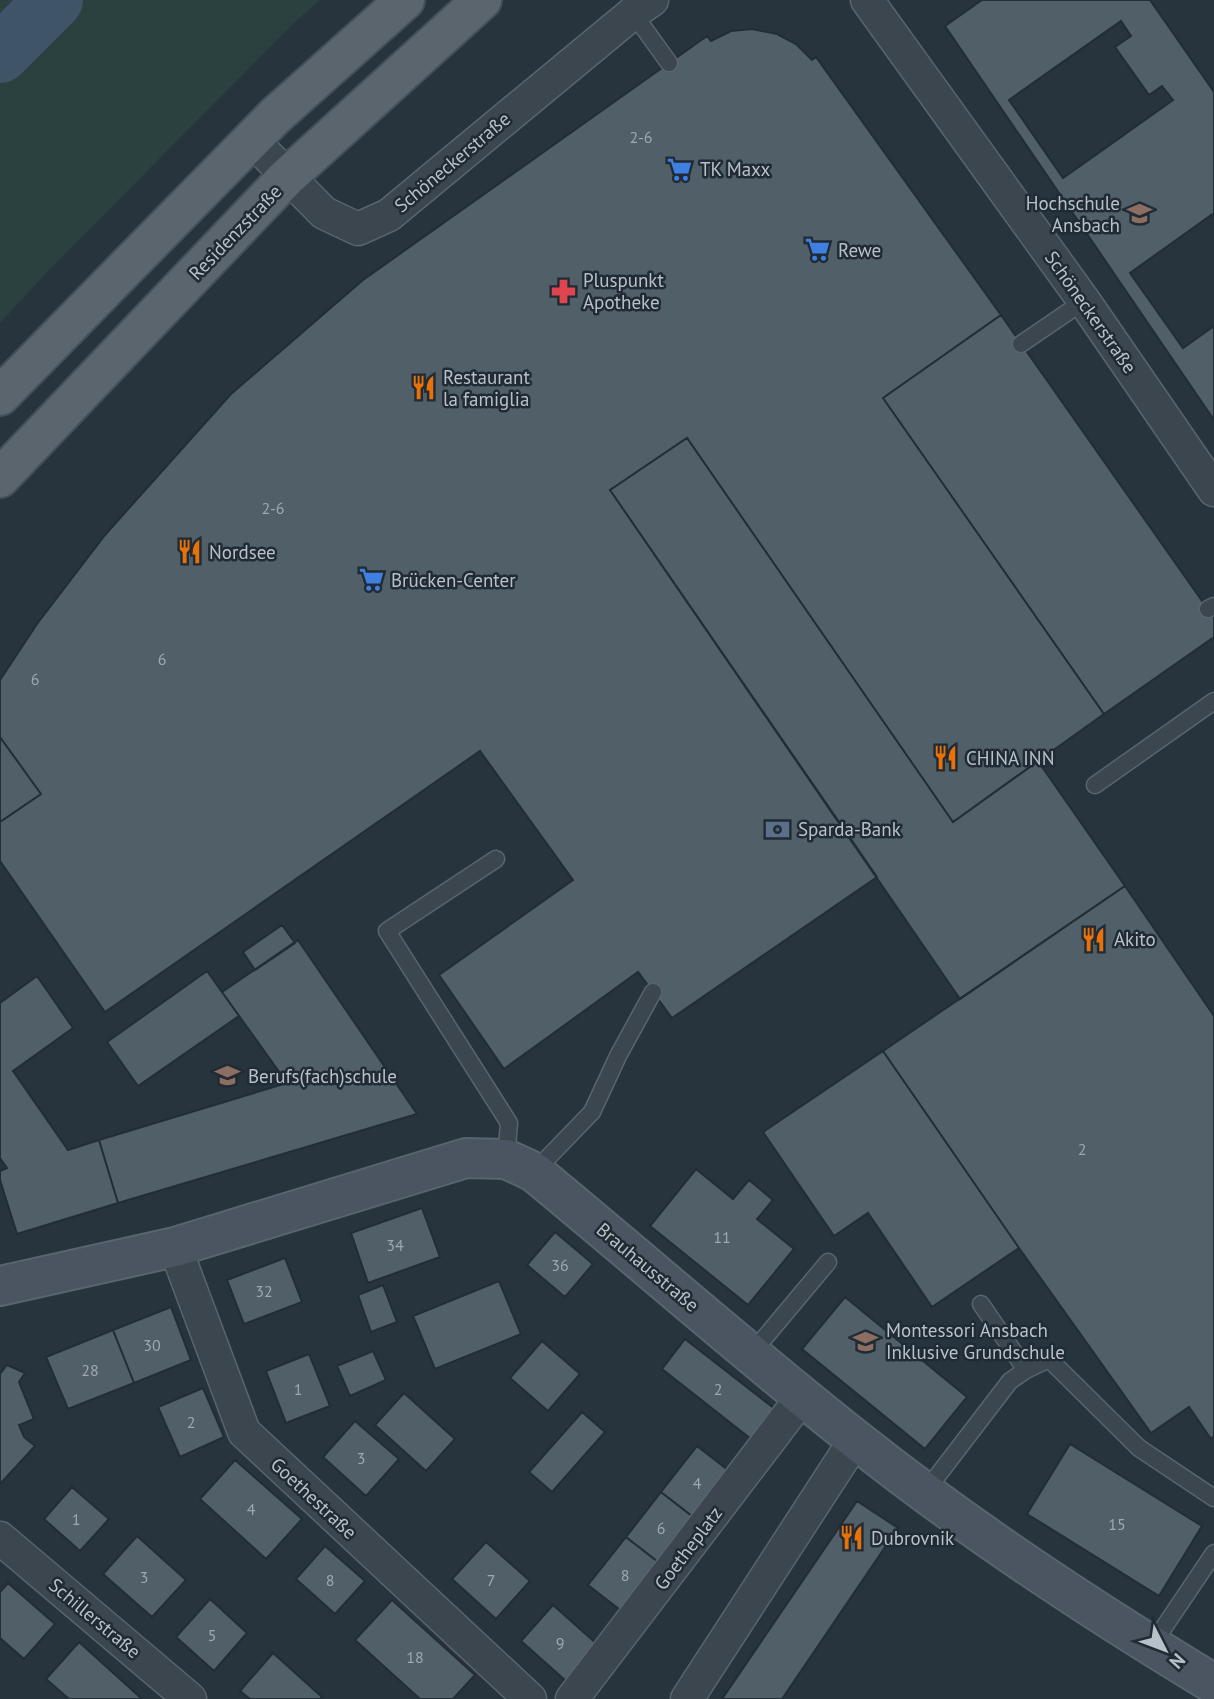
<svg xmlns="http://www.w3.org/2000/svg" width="1214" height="1699" font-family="'PT Sans',sans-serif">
<rect width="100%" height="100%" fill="#27343e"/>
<!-- green -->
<path fill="#2a4140" d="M0,0H320L296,21L46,273L0,323Z"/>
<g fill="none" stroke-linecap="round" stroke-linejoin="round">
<!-- river -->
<path stroke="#3f5466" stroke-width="58" d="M0,54L54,0"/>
</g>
<!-- building -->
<path fill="#515f69" stroke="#222d36" stroke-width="2" fill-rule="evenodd" d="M982,0H1150L1214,92V213L1130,273L1183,348L1214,326V420L945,26ZM1121,21L1131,36L1115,47L1149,95L1162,86L1173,100L1063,178L1009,100Z
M752,29L777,34L796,44L812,60L816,57L1001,315L883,398L1104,714L953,822L687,438L610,490L877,877L672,1018L638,972L504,1069L439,975L573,880L480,751L105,1012L0,861V822L41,794L0,737V680L37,624L105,535L231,394L363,280L707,36L711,41L731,31Z
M1001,315L1214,618V637L1104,714L883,398Z
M687,438L953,822L1038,761L1125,886L960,999L610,490Z
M0,737L41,794L0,822Z
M1125,886L1214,1016V1436L1211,1439L1189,1407L1151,1433L1019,1248L883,1051Z
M282,925L295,943L255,970L243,952Z
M298,940L417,1114L118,1203L99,1140L287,1083L222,992Z
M207,971L239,1016L138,1086L107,1042Z
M37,976L73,1028L13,1071L68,1150L99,1140L118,1203L17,1234L0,1180V1171L7,1168L0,1158V1003Z
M883,1051L1019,1248L932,1307L868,1213L834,1236L763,1132Z
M696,1169L733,1199L749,1180L773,1200L757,1219L794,1249L748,1305L650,1226Z
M422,1208L440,1257L368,1283L351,1233Z
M555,1232L593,1264L565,1297L527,1265Z
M285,1258L302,1302L244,1324L227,1280Z
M499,1281L521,1334L435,1369L413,1316Z
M383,1285L397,1322L371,1332L358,1295Z
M845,1297L967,1397L925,1449L802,1349Z
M171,1307L191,1360L134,1383L113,1330Z
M113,1330L134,1383L68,1409L46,1357Z
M685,1339L775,1409L751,1439L662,1369Z
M542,1341L580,1374L548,1411L510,1378Z
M373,1351L386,1380L350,1396L337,1366Z
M309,1354L330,1406L286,1423L266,1371Z
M7,1365L25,1373L19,1382L34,1419L19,1425L24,1437L35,1446L0,1484V1374Z
M203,1388L224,1437L180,1457L158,1407Z
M404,1393L455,1439L426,1471L375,1425Z
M582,1412L605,1432L552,1492L529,1472Z
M355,1421L399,1459L366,1496L323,1457Z
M1070,1444L1202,1526L1159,1596L1027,1514Z
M697,1446L733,1474L697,1520L661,1492Z
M235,1460L302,1519L266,1559L200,1499Z
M72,1487L109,1519L80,1551L44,1519Z
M661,1492L697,1520L662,1565L626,1537Z
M857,1501L898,1528L782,1699H722Z
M137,1536L186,1580L152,1617L103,1574Z
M626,1537L662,1565L624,1613L588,1585Z
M486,1542L530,1581L496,1619L452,1579Z
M325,1546L365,1581L335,1614L296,1579Z
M8,1583L55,1624L24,1659L0,1638V1592Z
M210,1599L247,1633L214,1671L176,1637Z
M392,1600L475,1675L453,1699H420L355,1640Z
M553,1605L598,1645L566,1681L521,1641Z
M79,1642L142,1699H69L46,1679Z
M273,1653L322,1697L320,1699H250L240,1691Z"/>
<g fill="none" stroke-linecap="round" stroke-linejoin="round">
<defs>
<path id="lane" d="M633,13L669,63
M1021,344L1084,301
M1208,609L1214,606
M1095,785L1214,701
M496,859L387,931L509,1123L506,1159
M534,1172L592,1112L618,1056L653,992
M981,1304L1026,1370
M751,1354L828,1262
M925,1492L1010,1381L1026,1370L1049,1359L1139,1448L1214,1498
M1152,1645L1214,1553"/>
<path id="street" d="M867,0L1084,301L1214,490
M252,140L324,213L358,229L389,215L633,13L652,0
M175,1247L244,1432L530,1699
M0,1538L190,1699
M572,1699L803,1396
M687,1699L855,1440"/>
<path id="secondary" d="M0,1286L175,1247L466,1158L506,1159L534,1172C641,1260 746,1353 855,1439C968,1529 1090,1609 1214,1684"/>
<path id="primary" d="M0,396L275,116L405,0
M0,478L287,177L482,0"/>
</defs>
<!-- lane casing -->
<use href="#lane" stroke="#59646c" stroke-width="19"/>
<!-- street casing -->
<use href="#street" stroke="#59646c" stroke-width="35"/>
<!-- secondary casing -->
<use href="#secondary" stroke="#59646c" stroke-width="42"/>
<!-- primary casing -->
<use href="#primary" stroke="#454f58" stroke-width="42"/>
<!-- lane -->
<use href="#lane" stroke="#3b464e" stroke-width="16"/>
<!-- street -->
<use href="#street" stroke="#3b464e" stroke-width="32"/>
<!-- secondary -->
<use href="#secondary" stroke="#4a5561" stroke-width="38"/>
<!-- primary -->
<use href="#primary" stroke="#5a656e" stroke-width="38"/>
</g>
<!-- icons -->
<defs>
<symbol id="supermarket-bare" viewBox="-9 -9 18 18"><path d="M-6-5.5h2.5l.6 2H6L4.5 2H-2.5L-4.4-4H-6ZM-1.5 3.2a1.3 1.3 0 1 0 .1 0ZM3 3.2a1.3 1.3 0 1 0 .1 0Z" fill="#3f7fe0" stroke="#202b34" stroke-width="2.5" paint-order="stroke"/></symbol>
<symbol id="university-bare" viewBox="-9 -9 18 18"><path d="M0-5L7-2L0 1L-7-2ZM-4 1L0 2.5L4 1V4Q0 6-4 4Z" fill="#8d6e63" stroke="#202b34" stroke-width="2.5" paint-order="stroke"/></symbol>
<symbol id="pharmacy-bare" viewBox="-9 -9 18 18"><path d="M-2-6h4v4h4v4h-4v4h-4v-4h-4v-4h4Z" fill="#e0444e" stroke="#202b34" stroke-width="2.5" paint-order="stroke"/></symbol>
<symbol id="restaurant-bare" viewBox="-9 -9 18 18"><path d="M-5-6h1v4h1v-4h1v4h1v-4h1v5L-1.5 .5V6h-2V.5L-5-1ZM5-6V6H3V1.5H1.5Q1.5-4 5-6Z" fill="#e8710a" stroke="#202b34" stroke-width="2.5" paint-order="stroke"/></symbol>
<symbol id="bank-bare" viewBox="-9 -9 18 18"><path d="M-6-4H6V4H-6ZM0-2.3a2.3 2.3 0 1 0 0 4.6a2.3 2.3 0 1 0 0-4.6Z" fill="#5c6f8a" stroke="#202b34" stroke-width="2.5" paint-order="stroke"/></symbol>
<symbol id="school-bare" viewBox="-9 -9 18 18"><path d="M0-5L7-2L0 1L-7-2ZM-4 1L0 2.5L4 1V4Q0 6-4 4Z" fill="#8d6e63" stroke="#202b34" stroke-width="2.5" paint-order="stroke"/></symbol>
</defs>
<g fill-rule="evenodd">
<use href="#supermarket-bare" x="662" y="152" width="35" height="35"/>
<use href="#university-bare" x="1122" y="196" width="35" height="35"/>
<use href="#supermarket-bare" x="800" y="232" width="35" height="35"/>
<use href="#pharmacy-bare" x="546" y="274" width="35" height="35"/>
<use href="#restaurant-bare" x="406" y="370" width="35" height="35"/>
<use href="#restaurant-bare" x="172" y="534" width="35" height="35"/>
<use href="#supermarket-bare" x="354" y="562" width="35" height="35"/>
<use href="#restaurant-bare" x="928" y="740" width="35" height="35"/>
<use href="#bank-bare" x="760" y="812" width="35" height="35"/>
<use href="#restaurant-bare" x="1076" y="922" width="35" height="35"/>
<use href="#school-bare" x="210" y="1058" width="35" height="35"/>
<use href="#school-bare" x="848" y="1324" width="35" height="35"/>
<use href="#restaurant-bare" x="834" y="1520" width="35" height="35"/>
</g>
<g text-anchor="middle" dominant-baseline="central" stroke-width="5" stroke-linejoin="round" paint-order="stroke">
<!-- number labels -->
<g font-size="16" fill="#9ea8b1">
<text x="641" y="137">2-6</text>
<text x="273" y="508">2-6</text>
<text x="162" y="659">6</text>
<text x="35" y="679">6</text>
<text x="1082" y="1149">2</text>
<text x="722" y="1237">11</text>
<text x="395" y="1245">34</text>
<text x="560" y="1265">36</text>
<text x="264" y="1291">32</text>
<text x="152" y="1345">30</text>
<text x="90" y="1370">28</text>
<text x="298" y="1389">1</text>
<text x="718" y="1389">2</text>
<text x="191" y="1422">2</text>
<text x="361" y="1458">3</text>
<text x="697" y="1483">4</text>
<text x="251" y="1509">4</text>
<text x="76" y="1519">1</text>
<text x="1117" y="1524">15</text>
<text x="661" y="1528">6</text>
<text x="625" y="1575">8</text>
<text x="144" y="1577">3</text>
<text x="330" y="1580">8</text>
<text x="491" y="1580">7</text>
<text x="212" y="1635">5</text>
<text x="560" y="1643">9</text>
<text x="415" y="1657">18</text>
</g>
<!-- street labels -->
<g font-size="19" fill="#b8c1c9" stroke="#202b34">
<text transform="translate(452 162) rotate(-40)">Schöneckerstraße</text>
<text transform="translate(235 232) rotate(-46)">Residenzstraße</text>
<text transform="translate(1091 312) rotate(55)">Schöneckerstraße</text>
<text transform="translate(648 1267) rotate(40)">Brauhausstraße</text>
<text transform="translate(314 1498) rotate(43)">Goethestraße</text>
<text transform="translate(688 1548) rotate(-53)">Goetheplatz</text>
<text transform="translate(95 1618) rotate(40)">Schillerstraße</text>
</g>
<!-- poi labels -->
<g font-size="19" fill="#b8c1c9" stroke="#202b34" text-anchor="start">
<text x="700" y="169">TK Maxx</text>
<text x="1120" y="203" text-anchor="end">Hochschule<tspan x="1120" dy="22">Ansbach</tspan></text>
<text x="838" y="250">Rewe</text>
<text x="583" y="280">Pluspunkt<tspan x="583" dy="22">Apotheke</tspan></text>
<text x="443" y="377">Restaurant<tspan x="443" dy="22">la famiglia</tspan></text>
<text x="209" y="552">Nordsee</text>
<text x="391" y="580">Brücken-Center</text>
<text x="966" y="758">CHINA INN</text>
<text x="798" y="829">Sparda-Bank</text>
<text x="1114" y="939">Akito</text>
<text x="248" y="1076">Berufs(fach)schule</text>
<text x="886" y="1330">Montessori Ansbach<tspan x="886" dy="22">Inklusive Grundschule</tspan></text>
<text x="871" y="1538">Dubrovnik</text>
</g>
</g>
<!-- north arrow -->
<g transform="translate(1165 1650) rotate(132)" stroke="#202b34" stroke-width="5" paint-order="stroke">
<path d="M0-5L12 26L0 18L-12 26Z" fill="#b8c1c9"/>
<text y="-10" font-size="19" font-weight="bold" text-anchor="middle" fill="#b8c1c9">N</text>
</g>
</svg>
